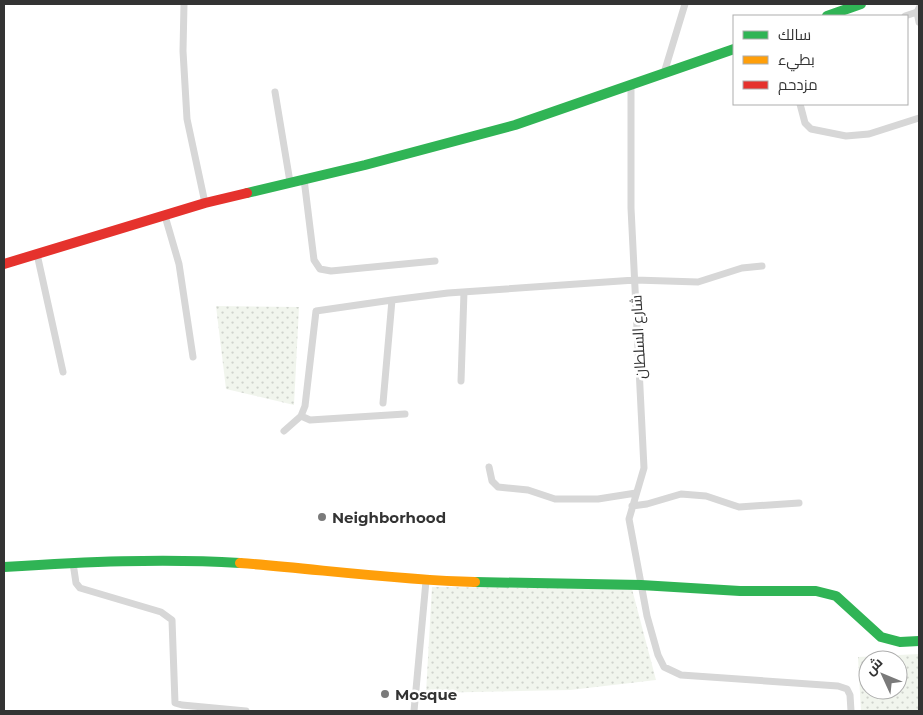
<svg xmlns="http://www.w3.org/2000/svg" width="923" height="715" font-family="Montserrat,Cairo,sans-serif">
<defs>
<pattern id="grass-dots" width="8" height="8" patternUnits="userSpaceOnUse" patternTransform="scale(1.25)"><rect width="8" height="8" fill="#f1f5ed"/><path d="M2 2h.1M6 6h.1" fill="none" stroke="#cfd2cc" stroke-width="1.8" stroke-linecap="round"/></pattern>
</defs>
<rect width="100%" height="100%" fill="#fff"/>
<!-- grass -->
<path fill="url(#grass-dots)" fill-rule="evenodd" d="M216,306L299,307L294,405L226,389Z
M432,587L632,589L656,680L570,690L426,693Z
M919,654V711H861L858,657ZM868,660H898V690H868Z"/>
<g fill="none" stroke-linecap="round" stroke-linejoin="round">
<!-- street -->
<path stroke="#d7d7d7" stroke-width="7" d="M184,4L183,51L187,119L205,203
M919,8L917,12L919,22
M905,16L917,12
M664,73L685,4
M631,85V208L644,468L629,519L647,616L658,655L664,667L681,675L838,686L847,689L850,695L851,711
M275,92L290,182
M800,104L805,123L811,129L846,136L869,134L919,118
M304,179L314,260L320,269L331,271L435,261
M165,216L179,264L193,357
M37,254L63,372
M461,381L464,292
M383,403L392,300L448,293L635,280L698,282L742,268L762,266
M301,416L310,420L405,414
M284,431L301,416L305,406L316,311L392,300
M489,467L492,481L498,487L528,490L555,499H598L636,493
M632,506L647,504L681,494L706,496L739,507L799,503
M73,563L76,583L80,588L161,612L172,620L175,703L182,705L246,711
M414,711L426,581"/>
<!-- fast -->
<path stroke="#30b455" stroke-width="10" d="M827,16L861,4
M247,193L365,165L515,125L734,49
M4,567C83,562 161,558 240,563
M475,582L641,585L740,591H816L836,596L881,637L900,642L919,641"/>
<!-- slow -->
<path stroke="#ff9f0a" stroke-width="10" d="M240,563C318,569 396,580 475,582"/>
<!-- jam -->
<path stroke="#e5322d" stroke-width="10" d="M4,264L205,203L247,193"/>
</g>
<!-- markers -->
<g fill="#7a7a7a" stroke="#fff" stroke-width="2">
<circle cx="322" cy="517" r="5"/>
<circle cx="385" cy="694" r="5"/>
</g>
<g text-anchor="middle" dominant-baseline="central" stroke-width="5" stroke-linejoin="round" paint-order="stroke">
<!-- street labels -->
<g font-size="15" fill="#333" stroke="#fff">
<text transform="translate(638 337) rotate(-93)">شارع السلطان</text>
</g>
<!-- poi labels -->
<g font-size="15" font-weight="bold" fill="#333" stroke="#fff" text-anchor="start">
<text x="332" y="517">Neighborhood</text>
<text x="395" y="694">Mosque</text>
</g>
</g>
<!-- border -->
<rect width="923" height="715" fill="none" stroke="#333333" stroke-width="10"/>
<!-- legend -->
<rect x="733" y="15" width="175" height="90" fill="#ffffff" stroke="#adadad"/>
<rect x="743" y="31" width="25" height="8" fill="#30b455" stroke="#adadad"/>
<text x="778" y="40" font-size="15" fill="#333333">سالك</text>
<rect x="743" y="56" width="25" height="8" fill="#ff9f0a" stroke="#adadad"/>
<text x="778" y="65" font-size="15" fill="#333333">بطيء</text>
<rect x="743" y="81" width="25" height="8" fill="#e5322d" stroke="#adadad"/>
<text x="778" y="90" font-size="15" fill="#333333">مزدحم</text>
<!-- north arrow -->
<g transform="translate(883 675) rotate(314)"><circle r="24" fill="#ffffff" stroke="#adadad"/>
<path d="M0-4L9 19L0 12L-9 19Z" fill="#7a7a7a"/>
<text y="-8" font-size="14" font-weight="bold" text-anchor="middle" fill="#333333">ش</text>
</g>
</svg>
